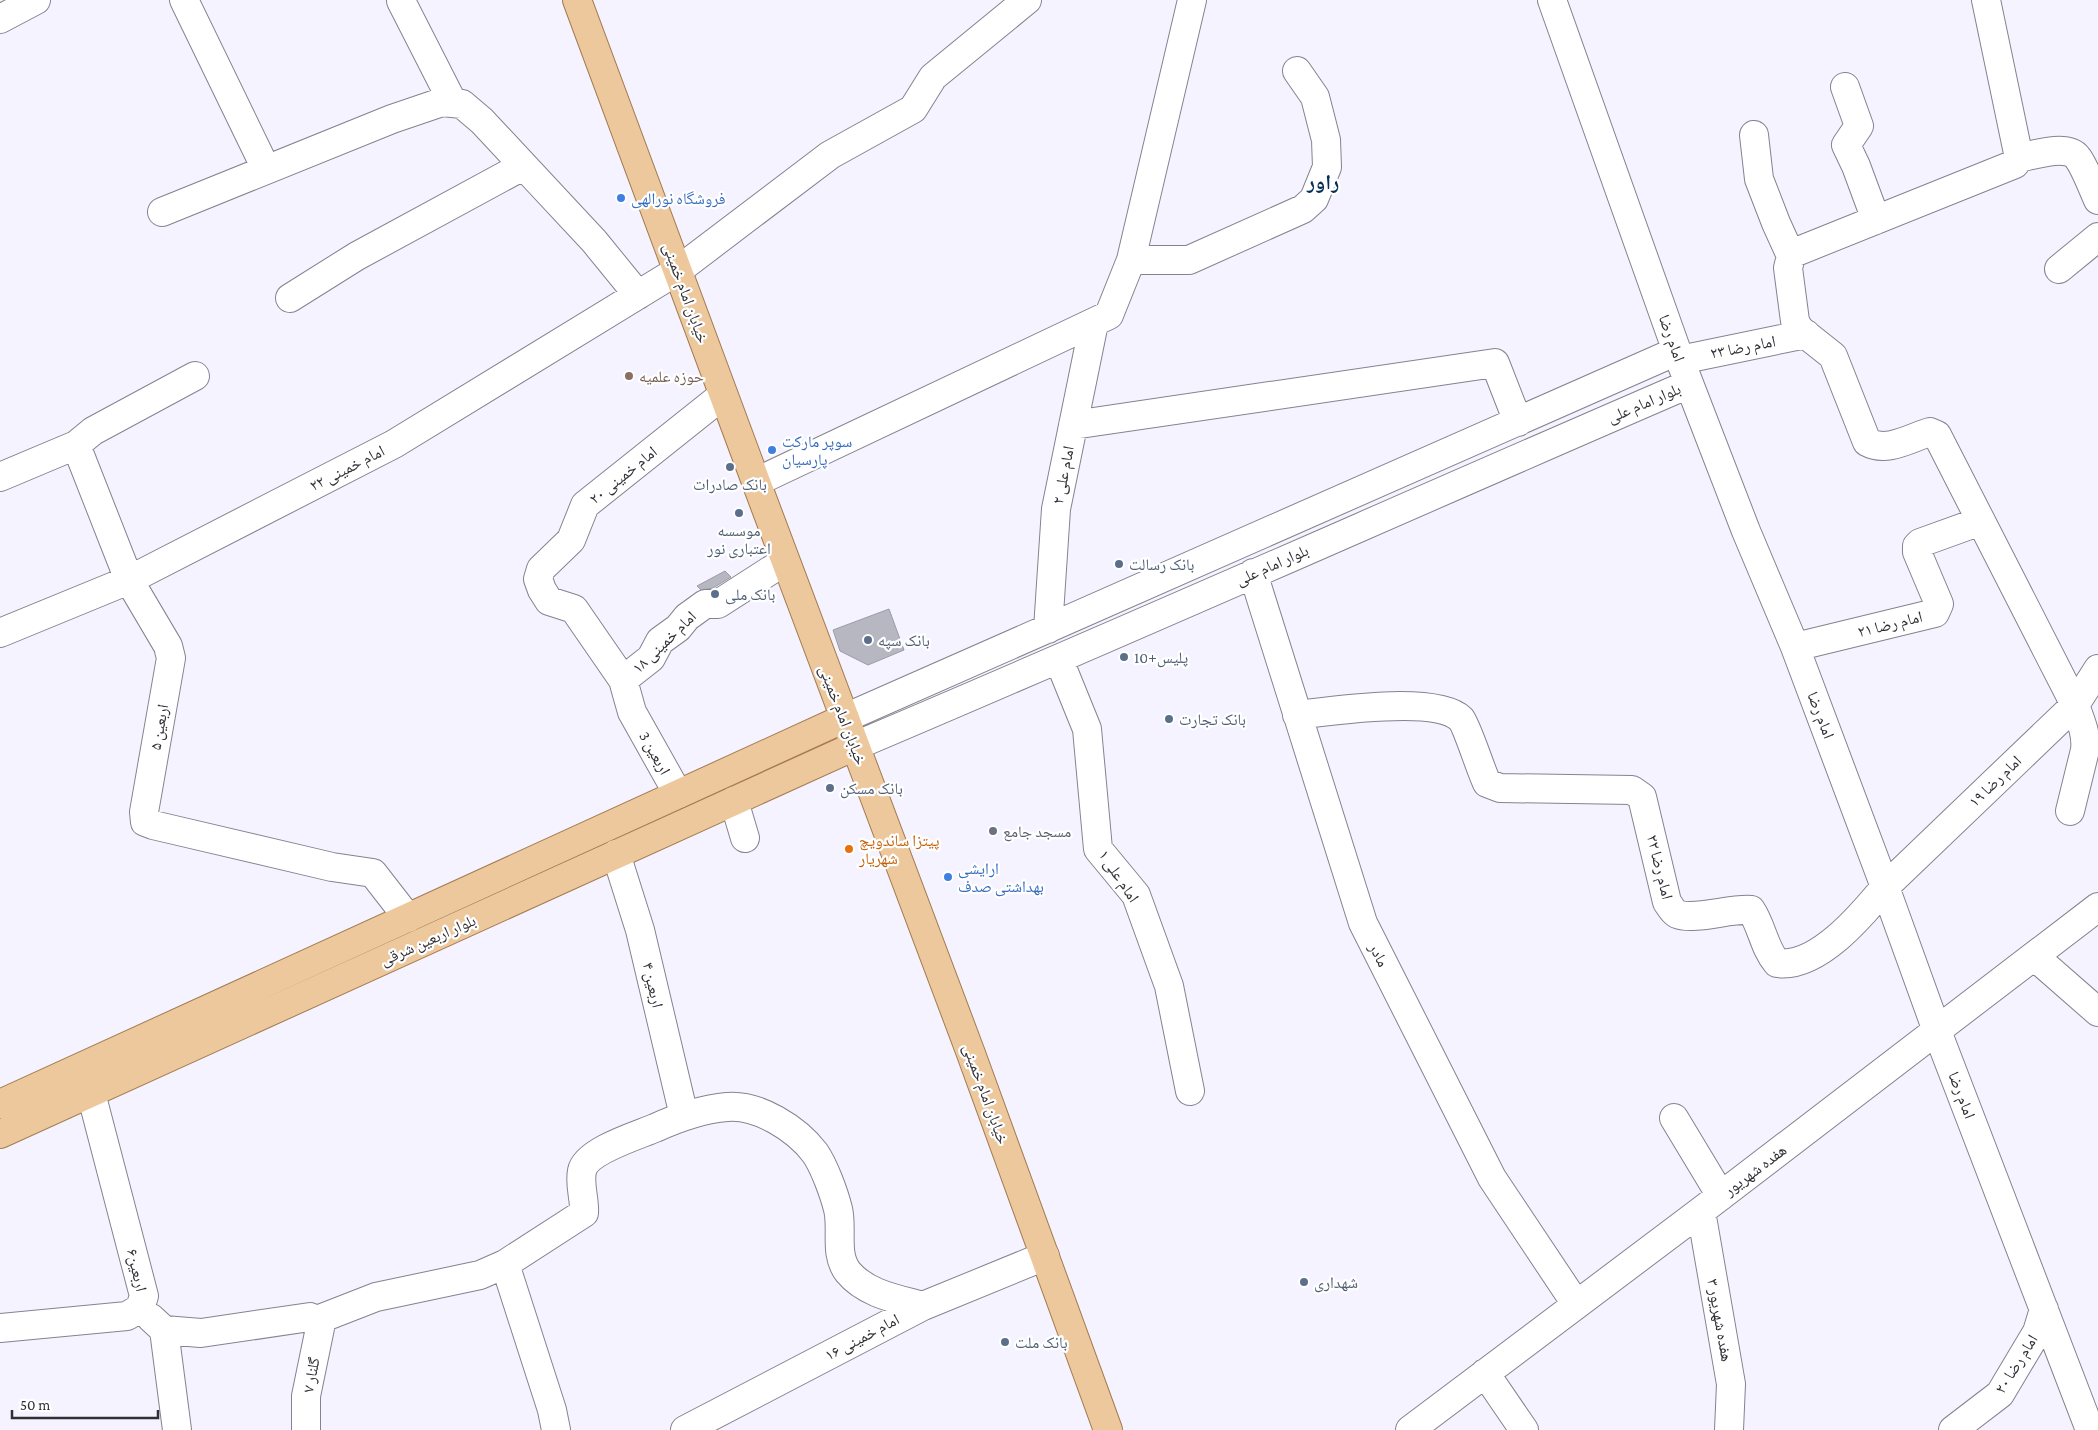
<svg xmlns="http://www.w3.org/2000/svg" width="2098" height="1430" font-family="'Crimson Pro','Noto Naskh Arabic',serif">
<rect width="100%" height="100%" fill="#f4f3ff"/>
<!-- building -->
<path fill="#b7b7c2" stroke="#9c9ba6" d="M725,571L731,577L713,588L701,590L697,586Z
M889,609L904,650L868,665L840,651L833,630Z"/>
<g fill="none" stroke-linecap="round" stroke-linejoin="round">
<defs>
<path id="minor" d="M184,0L266,169
M1552,0L1680,360L1746,531L1795,647L1885,887L1937,1031L2090,1430
M1986,0L2019,158L2015,164L1796,252L1791,256L1788,268L1795,321L1799,329L1833,356L1867,442C1887,453 1910,438 1930,432L1937,435L2075,705C2080,720 2087,733 2085,750L2070,811
M401,1L453,103
M0,19L36,0
M1845,87L1859,126L1846,145L1856,166L1876,220
M1754,135L1759,179L1776,223L1791,256
M2019,158C2033,155 2067,144 2077,157C2084,165 2093,189 2098,200
M162,212L392,119L442,102L462,104L482,121L594,241L638,295
M1131,260H1189L1303,209L1314,199L1327,167L1326,140L1315,97L1297,71
M2059,269L2098,237
M290,298L357,256L523,166
M1680,360L1806,334
M1073,425L1495,363L1518,422
M76,445L93,431L195,376
M0,477L76,445L129,580L168,646L171,658L144,812L145,822L153,825L332,867L373,873L408,918
M756,482L1109,315L1131,260L1192,0
M1253,573L1363,923L1492,1178L1576,1304
M1048,629L1056,509L1094,323
M0,633L129,580L394,444L677,271L830,155L913,109L933,77L1027,0
M1795,647L1935,613L1939,604L1917,552V546L1920,543L1981,521
M1059,660L1087,729L1098,849L1136,895L1169,986L1190,1091
M623,680L574,609L549,601L542,590L538,579L541,569L571,540L585,505L723,395
M1297,715C1331,711 1436,695 1461,719C1467,726 1481,771 1487,783L1500,788L1632,790L1642,797L1667,902C1670,906 1672,911 1677,914C1694,921 1731,908 1751,910C1762,926 1764,948 1777,963C1817,969 1862,915 1885,887L2075,705L2098,669
M845,718L1677,351
M855,746C1134,628 1411,504 1689,384
M678,794L632,712L623,680L651,658L660,641L678,628L687,617L705,604H718L785,561
M734,801L745,838
M616,854L640,930L684,1116
M2034,956L2098,1012
M1674,1118L1721,1196
M1701,1211L1731,1384L1729,1430
M505,1264L552,1410L556,1430
M151,1318L164,1330L177,1430
M0,1328L127,1316L140,1308L144,1296L91,1093
M164,1330L201,1333L310,1317L317,1320L376,1297L480,1275L505,1264L584,1213C585,1199 579,1185 582,1171C586,1151 636,1136 655,1128C677,1118 702,1109 727,1107C758,1104 797,1129 815,1153C824,1166 834,1193 838,1209C843,1229 834,1254 848,1272C866,1294 897,1299 923,1306
M1485,1373L1524,1430
M306,1430V1396L320,1328L317,1320
M685,1430L923,1306L1045,1256
M1410,1430L1701,1211L2098,907
M1953,1430L2000,1394L2037,1332L2044,1309"/>
<path id="major" d="M577,0L756,482L970,1051L1108,1430
M0,1104L845,718
M0,1134L855,746"/>
</defs>
<!-- minor casing -->
<use href="#minor" stroke="#84838e" stroke-width="30"/>
<!-- major casing -->
<use href="#major" stroke="#a37b4e" stroke-width="30"/>
<!-- minor -->
<use href="#minor" stroke="#fff" stroke-width="28"/>
<!-- major -->
<use href="#major" stroke="#edc89d" stroke-width="28"/>
</g>
<!-- markers -->
<g fill="#3f7fe0" stroke="#fff" stroke-width="2">
<circle cx="621" cy="198" r="5"/>
<circle cx="772" cy="450" r="5"/>
<circle cx="948" cy="877" r="5"/>
</g>
<circle fill="#8d6e63" stroke="#fff" stroke-width="2" cx="629" cy="376" r="5"/>
<g fill="#5c6f8a" stroke="#fff" stroke-width="2">
<circle cx="730" cy="467" r="5"/>
<circle cx="739" cy="513" r="5"/>
<circle cx="1119" cy="564" r="5"/>
<circle cx="715" cy="594" r="5"/>
<circle cx="868" cy="640" r="5"/>
<circle cx="1124" cy="657" r="5"/>
<circle cx="1169" cy="719" r="5"/>
<circle cx="830" cy="788" r="5"/>
<circle cx="1304" cy="1282" r="5"/>
<circle cx="1005" cy="1342" r="5"/>
</g>
<circle fill="#6b7280" stroke="#fff" stroke-width="2" cx="993" cy="831" r="5"/>
<circle fill="#e8710a" stroke="#fff" stroke-width="2" cx="849" cy="849" r="5"/>
<g text-anchor="middle" dominant-baseline="central" stroke-width="4.5" stroke-linejoin="round" paint-order="stroke">
<!-- shop labels -->
<g font-size="16" fill="#366cbe" stroke="#fff" text-anchor="start">
<text x="631" y="198">فروشگاه نورالهی</text>
<text x="782" y="441">سوپر مارکت<tspan x="782" dy="18">پارسیان</tspan></text>
<text x="958" y="868">ارایشی<tspan x="958" dy="18">بهداشتی صدف</tspan></text>
</g>
<!-- street labels -->
<g font-size="16" fill="#302f34" stroke="#fff">
<text transform="translate(686 293) rotate(70)">خیابان امام خمینی</text>
<text transform="translate(1672 338) rotate(70)">امام رضا</text>
<text transform="translate(1743 347) rotate(-11)">امام رضا ۲۳</text>
<text transform="translate(1644 403) rotate(-23)">بلوار امام علی</text>
<text transform="translate(347 468) rotate(-27)">امام خمینی ۲۲</text>
<text transform="translate(623 475) rotate(-39)">امام خمینی ۲۰</text>
<text transform="translate(1063 475) rotate(-79)">امام علی ۲</text>
<text transform="translate(1272 565) rotate(-24)">بلوار امام علی</text>
<text transform="translate(1890 624) rotate(-14)">امام رضا ۲۱</text>
<text transform="translate(664 642) rotate(-44)">امام خمینی ۱۸</text>
<text transform="translate(843 715) rotate(69)">خیابان امام خمینی</text>
<text transform="translate(1821 715) rotate(69)">امام رضا</text>
<text transform="translate(159 727) rotate(-80)">اربعین ۵</text>
<text transform="translate(655 753) rotate(61)">اربعین 3</text>
<text transform="translate(1995 781) rotate(-44)">امام رضا ۱۹</text>
<text transform="translate(1660 867) rotate(76)">امام رضا ۲۲</text>
<text transform="translate(1119 876) rotate(56)">امام علی ۱</text>
<text transform="translate(428 940) rotate(-24)">بلوار اربعین شرقی</text>
<text transform="translate(1379 955) rotate(63)">مادر</text>
<text transform="translate(653 985) rotate(77)">اربعین ۴</text>
<text transform="translate(986 1094) rotate(70)">خیابان امام خمینی</text>
<text transform="translate(1962 1095) rotate(69)">امام رضا</text>
<text transform="translate(1755 1170) rotate(-37)">هفده شهریور</text>
<text transform="translate(137 1270) rotate(77)">اربعین۶</text>
<text transform="translate(1720 1320) rotate(80)">هفده شهریور ۳</text>
<text transform="translate(862 1337) rotate(-28)">امام خمینی ۱۶</text>
<text transform="translate(2016 1364) rotate(-58)">امام رضا ۲۰</text>
<text transform="translate(311 1375) rotate(-79)">گلنار ۷</text>
</g>
<!-- education labels -->
<g font-size="16" fill="#785e54" stroke="#fff" text-anchor="start">
<text x="639" y="376">حوزه علمیه</text>
</g>
<!-- service labels -->
<g font-size="16" fill="#4e5e75" stroke="#fff" text-anchor="start">
<text x="730" y="484" text-anchor="middle">بانک صادرات</text>
<text x="739" y="530" text-anchor="middle">موسسه<tspan x="739" dy="18">اعتباری نور</tspan></text>
<text x="1129" y="564">بانک رسالت</text>
<text x="725" y="594">بانک ملی</text>
<text x="878" y="640">بانک سپه</text>
<text x="1134" y="657">پلیس+10</text>
<text x="1179" y="719">بانک تجارت</text>
<text x="840" y="788">بانک مسکن</text>
<text x="1314" y="1282">شهداری</text>
<text x="1015" y="1342">بانک ملت</text>
</g>
<!-- worship labels -->
<g font-size="16" fill="#5b616d" stroke="#fff" text-anchor="start">
<text x="1003" y="831">مسجد جامع</text>
</g>
<!-- food labels -->
<g font-size="16" fill="#c56008" stroke="#fff" text-anchor="start">
<text x="859" y="840">پیتزا ساندویچ<tspan x="859" dy="18">شهریار</tspan></text>
</g>
<!-- district labels -->
<g font-size="21" font-weight="bold" fill="#033055" stroke="#fff">
<text x="1323" y="182">راور</text>
</g>
</g>
<!-- scale -->
<path d="M12 1410v8h146v-8" fill="none" stroke="#302f34" stroke-width="2.5"/>
<text x="20" y="1410" font-size="15" fill="#302f34" stroke="#ffffff" stroke-width="4" paint-order="stroke">50 m</text>
</svg>
